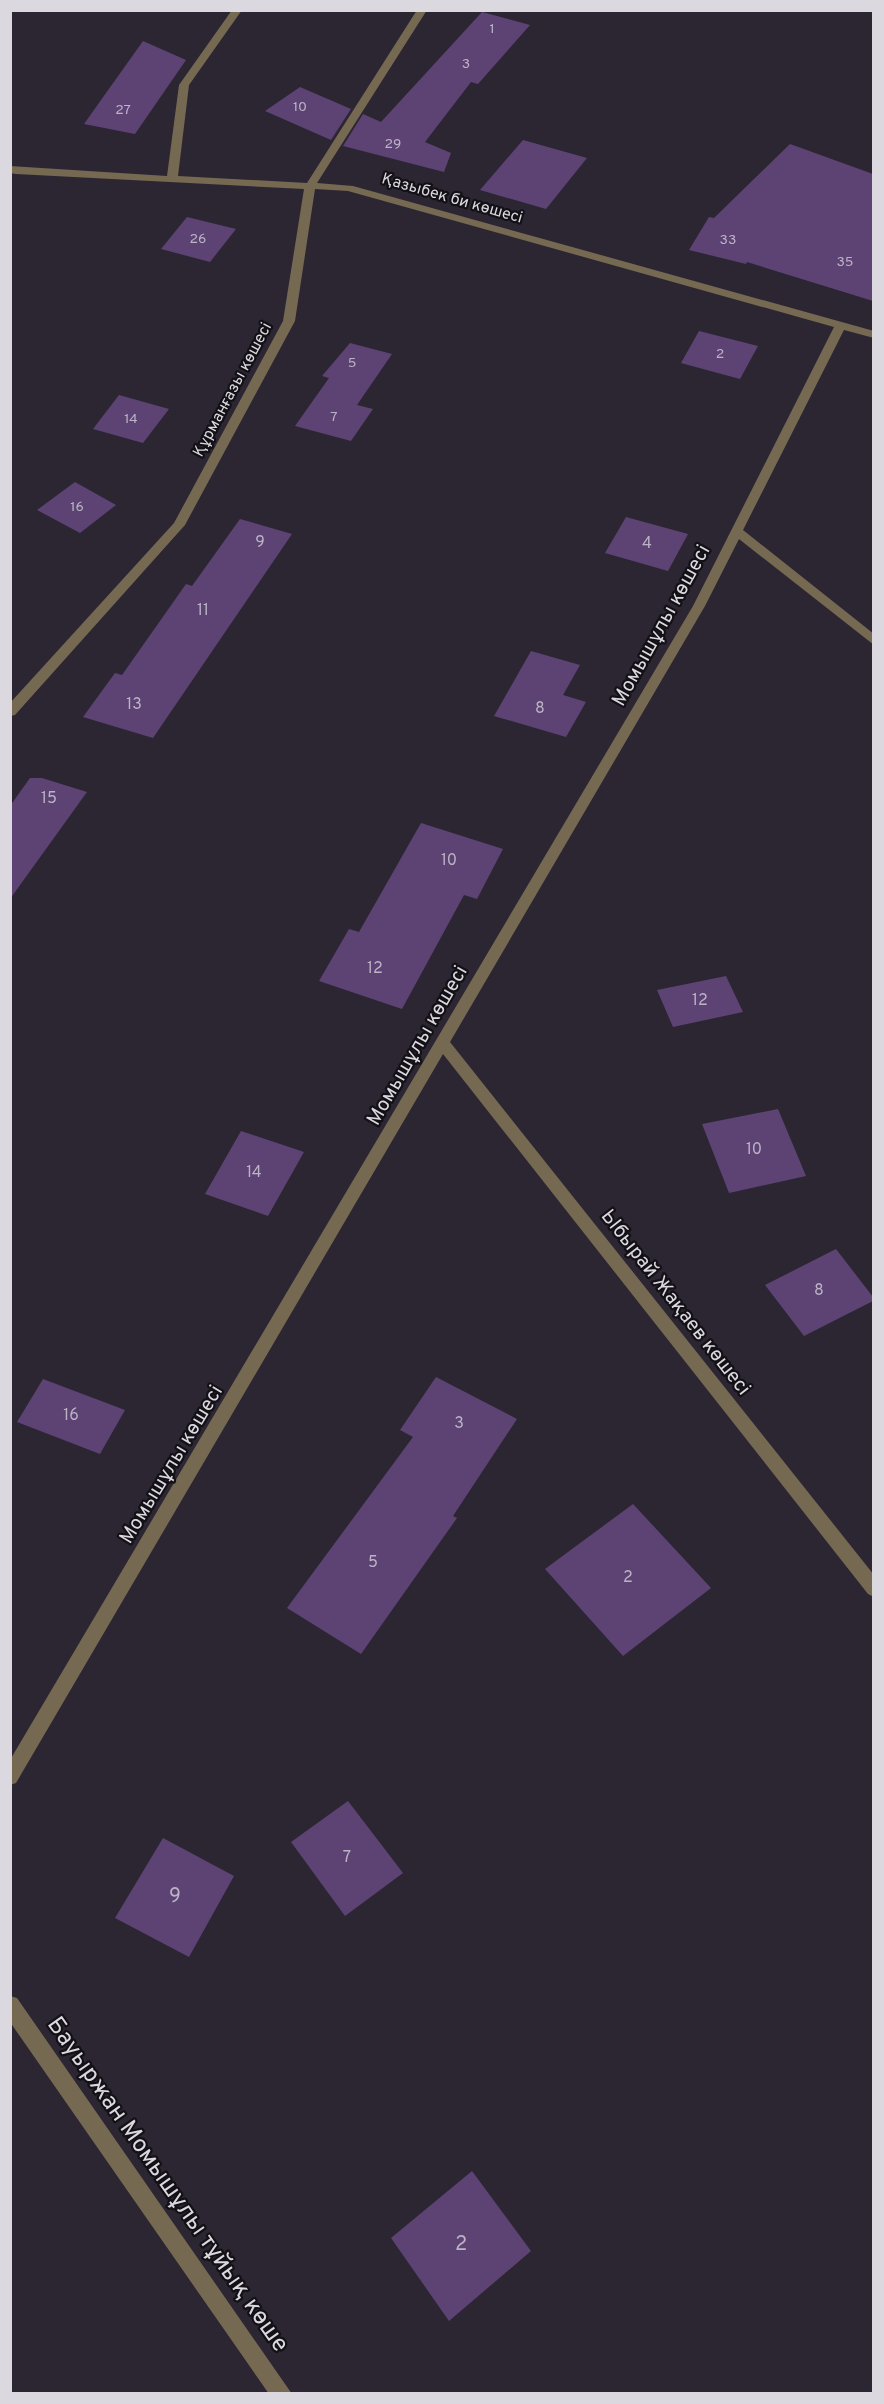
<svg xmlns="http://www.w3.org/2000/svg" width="884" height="2404" font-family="Overpass,sans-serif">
<rect width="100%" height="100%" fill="#2c2633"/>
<!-- building -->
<path fill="#5c4374" d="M482,12L530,25L478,84L471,82L425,142L451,153L444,172L343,146L363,114L381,122Z
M143,41L186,60L135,134L84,124Z
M300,87L351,109L331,140L265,111Z
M523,140L587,158L546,209L480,190Z
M790,144L873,174V301L747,262L746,264L689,250L709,217L714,218Z
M187,217L236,229L210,262L161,249Z
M699,331L758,346L740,379L681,363Z
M350,343L392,354L357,405L373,409L351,441L295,426L329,378L322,376Z
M119,395L169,409L143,443L93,429Z
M75,482L116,505L80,533L37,510Z
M626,517L688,534L668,571L605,553Z
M240,519L292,534L153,738L83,717L115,673L122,675L186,584L192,586Z
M531,651L580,665L563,695L586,702L566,737L494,716Z
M30,778H42L87,792L10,899V806Z
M421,823L503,849L477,899L464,895L402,1009L319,981L349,929L359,932Z
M726,976L743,1012L673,1027L657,990Z
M778,1109L806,1176L729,1193L702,1124Z
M241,1131L304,1152L268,1216L205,1194Z
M836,1249L873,1297V1301L804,1336L765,1285Z
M436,1377L517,1419L453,1516L457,1518L361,1654L287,1608L413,1437L400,1430Z
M43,1379L125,1410L100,1454L17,1422Z
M633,1504L711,1588L623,1656L545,1569Z
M348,1801L403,1873L345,1916L291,1842Z
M163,1838L234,1876L189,1957L115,1918Z
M472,2171L531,2251L449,2321L391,2238Z"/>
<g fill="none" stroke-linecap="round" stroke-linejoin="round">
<!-- minor -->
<path fill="#756952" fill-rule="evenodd" d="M232,10H242L189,85L178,176L307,183L417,10H427L317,183L353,186L874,331V338L844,330L743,530L874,634V645L739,539L705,606L450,1042L874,1575V1597L868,1594L443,1054L16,1783L10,1785V1760L693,606L834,327L348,191L315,189L295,321L185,525L15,715L10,716V703L174,523L283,321L304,189L16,174L10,173V166L167,176L179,85Z
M10,1996L17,1998L292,2394H269L10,2022Z"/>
</g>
<g text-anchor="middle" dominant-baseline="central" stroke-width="4.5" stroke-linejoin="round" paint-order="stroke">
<!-- far-number labels -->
<g font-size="14" fill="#bcb3c5">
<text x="492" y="29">1</text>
<text x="466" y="64">3</text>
<text x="300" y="107">10</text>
<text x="123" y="110">27</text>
<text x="393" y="144">29</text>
<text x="198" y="239">26</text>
<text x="728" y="240">33</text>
<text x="845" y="262">35</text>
<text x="720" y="354">2</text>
<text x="352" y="363">5</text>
<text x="334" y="417">7</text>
<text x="131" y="419">14</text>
<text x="77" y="507">16</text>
</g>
<!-- far-street labels -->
<g font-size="16" fill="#dcd8e0" stroke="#131116">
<text transform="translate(452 199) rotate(16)">Қазыбек би көшесі</text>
<text transform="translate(233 390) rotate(-62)">Құрманғазы көшесі</text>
</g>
<!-- number labels -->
<g font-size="16" fill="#bcb3c5">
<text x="260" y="543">9</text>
<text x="647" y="544">4</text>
<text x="203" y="611">11</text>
<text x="134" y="705">13</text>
<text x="540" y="709">8</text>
<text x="49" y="799">15</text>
<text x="449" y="861">10</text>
<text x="375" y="969">12</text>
<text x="700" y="1001">12</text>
<text x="754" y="1150">10</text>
<text x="254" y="1173">14</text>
<text x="819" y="1291">8</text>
<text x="71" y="1416">16</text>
<text x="459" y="1424">3</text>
<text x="373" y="1563">5</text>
<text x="628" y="1578">2</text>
<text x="347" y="1858">7</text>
</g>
<!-- street labels -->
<g font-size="20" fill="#dcd8e0" stroke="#131116">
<text transform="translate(662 626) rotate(-61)">Момышұлы көшесі</text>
<text transform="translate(418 1046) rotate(-60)">Момышұлы көшесі</text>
<text transform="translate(675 1303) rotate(52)">Ыбырай Жақаев көшесі</text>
<text transform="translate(172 1465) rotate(-59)">Момышұлы көшесі</text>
</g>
<!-- near-number labels -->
<g font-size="20" fill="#bcb3c5">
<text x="175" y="1897">9</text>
<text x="461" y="2245">2</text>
</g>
<!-- near-street labels -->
<g font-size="24" fill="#dcd8e0" stroke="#131116">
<text transform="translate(167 2185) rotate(55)">Бауыржан Момышұлы тұйық көше</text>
</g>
</g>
<!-- border -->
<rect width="884" height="2404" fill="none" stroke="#dcd8e0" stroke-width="24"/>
</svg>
